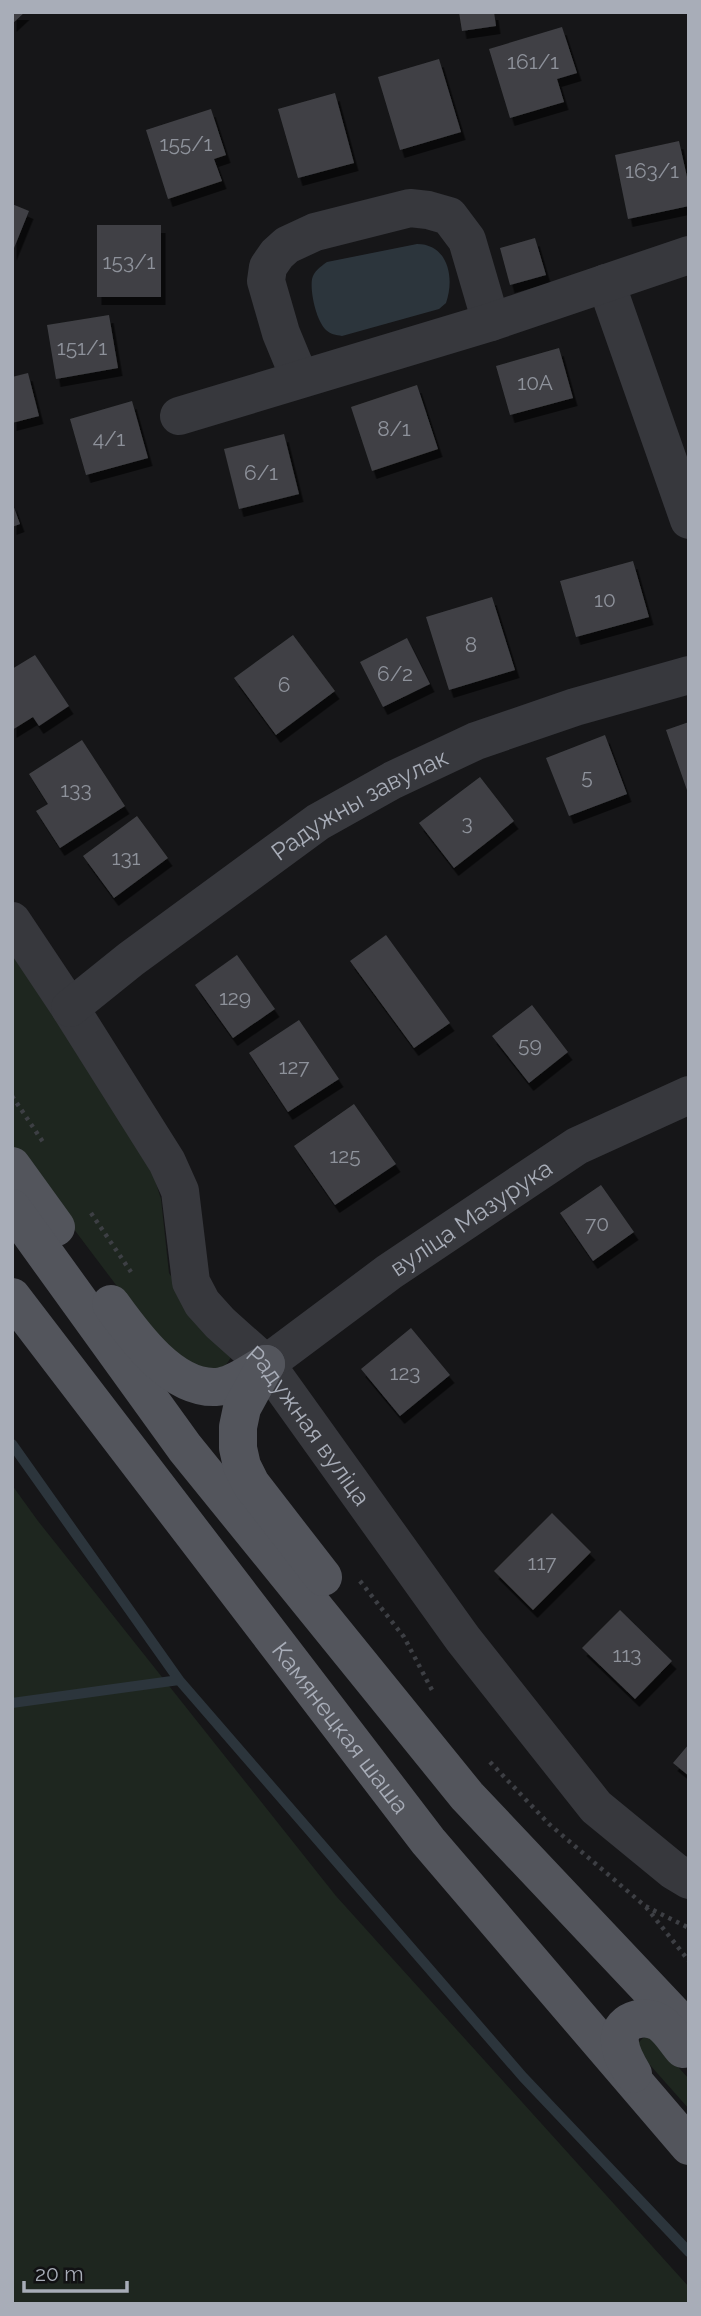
<svg xmlns="http://www.w3.org/2000/svg" width="701" height="2316" font-family="Raleway,sans-serif">
<defs>
<filter id="shadow"><feDropShadow dx="4.5" dy="8" stdDeviation="0" flood-color="#0009"/></filter>
</defs>
<rect width="100%" height="100%" fill="#161618"/>
<!-- green -->
<path fill="#1e261f" d="M12,933L148,1158L161,1199L169,1273L190,1305L234,1347C230,1365 223,1369 206,1375L156,1338L12,1147Z
M12,1485L38,1521L336,1896L689,2287V2304H12Z
M645,2036L653,2039L689,2079V2109L642,2056L638,2043Z"/>
<!-- water -->
<path fill="#2c353c" d="M417,244C448,244 455,278 446,303L439,309L342,336C336,335 330,334 326,330C316,320 310,292 312,279C314,271 320,267 327,262Z"/>
<g fill="none" stroke-linecap="round" stroke-linejoin="round">
<!-- stream -->
<path stroke="#2c353c" stroke-width="10" d="M12,1444L179,1680L523,2077L689,2252
M12,1703L179,1680"/>
</g>
<!-- building -->
<path fill="#404145" filter="url(#shadow)" d="M12,12H25L12,24Z
M459,12H494L496,26L462,31Z
M562,27L577,73L557,79L564,102L510,118L489,49Z
M439,59L461,132L400,150L378,77Z
M335,93L354,163L298,178L278,109Z
M211,109L226,155L214,159L222,181L168,199L146,130Z
M679,141L689,186V206L628,219L615,155Z
M12,204L29,211L12,253Z
M97,225H161V297H97Z
M535,238L546,275L510,285L500,248Z
M109,315L118,368L56,379L47,325Z
M559,348L573,398L510,415L496,366Z
M28,373L39,416L12,423V377Z
M417,385L438,449L372,471L351,407Z
M132,401L148,458L86,475L70,419Z
M284,434L299,494L239,509L224,449Z
M12,502L20,524L12,527Z
M633,561L649,617L576,637L560,581Z
M492,597L515,670L449,690L426,617Z
M293,635L335,691L276,735L234,678Z
M407,638L430,684L383,707L360,662Z
M35,655L69,706L39,726L33,717L12,730V669Z
M689,722V793H688L666,730Z
M605,735L627,794L569,816L546,758Z
M82,740L125,806L60,848L36,811L48,804L29,774Z
M480,777L514,821L454,868L419,823Z
M137,816L168,858L114,898L83,856Z
M386,935L450,1023L414,1048L350,961Z
M237,955L275,1009L233,1038L195,985Z
M532,1005L568,1052L529,1083L492,1036Z
M299,1020L339,1079L288,1112L249,1053Z
M354,1104L396,1164L335,1205L294,1146Z
M601,1185L634,1232L593,1261L560,1213Z
M411,1328L450,1375L400,1416L361,1369Z
M552,1513L591,1552L533,1610L494,1571Z
M620,1610L672,1661L635,1699L582,1648Z
M689,1744V1776L673,1763Z"/>
<g fill="none" stroke-linecap="round" stroke-linejoin="round">
<!-- path -->
<path stroke="#3d3f44" stroke-width="4.5" stroke-dasharray="3.5 5" stroke-linecap="butt" d="M12,1096L45,1145
M91,1213L131,1272
M360,1581L404,1637L432,1690
M490,1762L549,1824L645,1906L689,1928
M646,1907L689,1961"/>
<!-- minor -->
<g stroke="#37383d" stroke-width="38">
<path d="M606,283L689,520"/>
<path d="M300,379L281,333L266,281L268,267L277,254L287,245L315,232L410,208L428,210L449,216L467,240L491,322"/>
<path d="M179,416L491,322L689,255"/>
<path id="s1" d="M12,921L70,1008L167,1162L180,1191L191,1282L202,1303L220,1323L266,1364L463,1639L596,1807L674,1871L689,1880"/>
<path id="s2" d="M70,1008L131,959L318,822L393,780L476,741L575,707L689,675"/>
<path id="s3" d="M266,1364L389,1272L577,1146L689,1095"/>
</g>
<!-- major -->
<g stroke="#53555c" stroke-width="38">
<path d="M12,1166L56,1227"/>
<path d="M12,1208L185,1448L467,1796L689,2031"/>
<path id="s4" d="M12,1297L428,1841L689,2146"/>
<path d="M111,1304C134,1336 172,1389 216,1387C234,1386 250,1372 266,1364"/>
<path d="M266,1364L242,1408L238,1427V1448L242,1466L251,1484L323,1577"/>
<path d="M633,2074C627,2064 621,2054 620,2043C617,2020 644,2013 660,2023C669,2029 676,2041 683,2049"/>
</g>
</g>
<g text-anchor="middle" dominant-baseline="central" stroke-width="5" stroke-linejoin="round" paint-order="stroke">
<!-- number labels -->
<g font-size="21" fill="#8e929b">
<text x="533" y="61">161/1</text>
<text x="186" y="143">155/1</text>
<text x="652" y="170">163/1</text>
<text x="129" y="261">153/1</text>
<text x="82" y="347">151/1</text>
<text x="535" y="382">10А</text>
<text x="394" y="428">8/1</text>
<text x="109" y="438">4/1</text>
<text x="261" y="472">6/1</text>
<text x="605" y="599">10</text>
<text x="471" y="644">8</text>
<text x="395" y="673">6/2</text>
<text x="284" y="684">6</text>
<text x="587" y="776">5</text>
<text x="76" y="789">133</text>
<text x="467" y="822">3</text>
<text x="126" y="857">131</text>
<text x="235" y="997">129</text>
<text x="530" y="1044">59</text>
<text x="294" y="1066">127</text>
<text x="345" y="1155">125</text>
<text x="597" y="1223">70</text>
<text x="405" y="1372">123</text>
<text x="542" y="1562">117</text>
<text x="627" y="1654">113</text>
</g>
<!-- street labels -->
<g font-size="24" fill="#a8adb8" stroke="#111113">
<text stroke="none"><textPath href="#s2" startOffset="355">Радужны завулак</textPath></text>
<text stroke="none"><textPath href="#s3" startOffset="252">вуліца Мазурука</textPath></text>
<text stroke="none"><textPath href="#s1" startOffset="597">Радужная вуліца</textPath></text>
<text stroke="none"><textPath href="#s4" startOffset="542">Камянецкая шаша</textPath></text>
</g>
</g>
<!-- border -->
<rect width="701" height="2316" fill="none" stroke="#a8adb8" stroke-width="28"/>
<!-- scale -->
<path d="M24 2281v10h103v-10" fill="none" stroke="#a8adb8" stroke-width="3.5"/>
<text x="35" y="2281" font-size="21" fill="#a8adb8" stroke="#111113" stroke-width="5" paint-order="stroke">20 m</text>
</svg>
